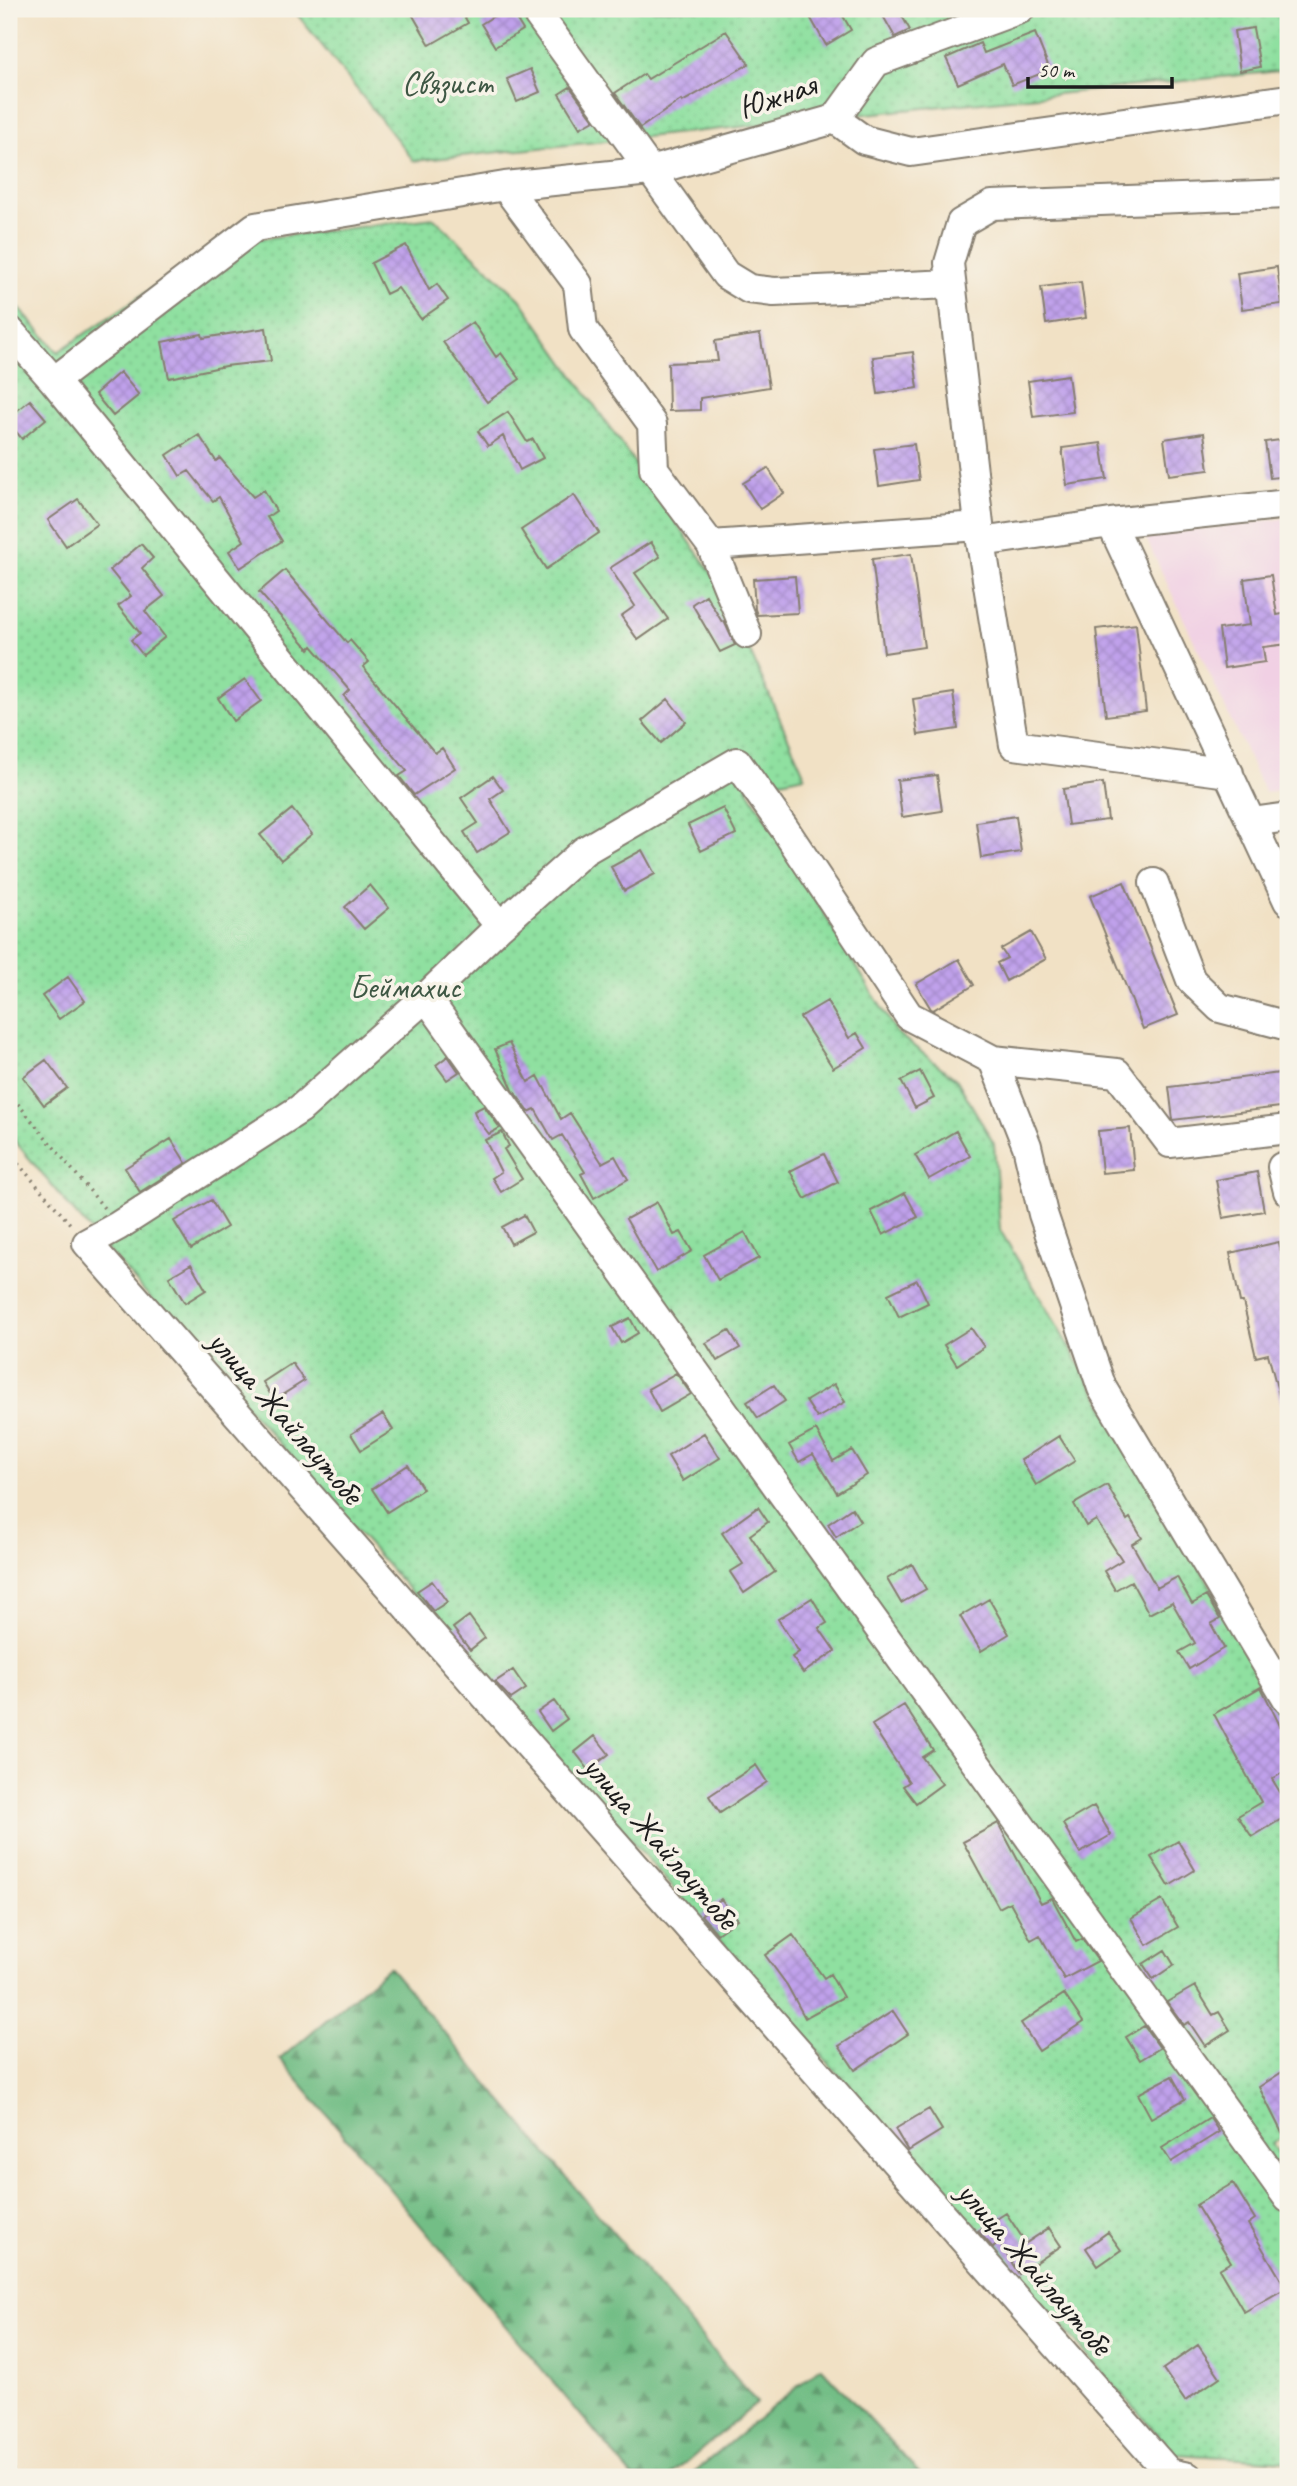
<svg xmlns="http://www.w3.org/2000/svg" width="1297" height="2486" font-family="Caveat,sans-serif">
<defs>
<pattern id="forest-firs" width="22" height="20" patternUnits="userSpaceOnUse" patternTransform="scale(1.75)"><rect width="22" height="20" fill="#73be86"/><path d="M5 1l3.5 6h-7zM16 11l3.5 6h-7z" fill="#5e9a6d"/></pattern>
<pattern id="garden-dots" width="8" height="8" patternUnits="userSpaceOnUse" patternTransform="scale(1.75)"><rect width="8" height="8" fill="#8fe0a0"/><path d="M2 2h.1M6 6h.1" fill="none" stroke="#7bc089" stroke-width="1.8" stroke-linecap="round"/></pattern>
<pattern id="building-cross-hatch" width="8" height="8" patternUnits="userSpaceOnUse" patternTransform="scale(1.75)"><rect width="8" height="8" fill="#c0a1eb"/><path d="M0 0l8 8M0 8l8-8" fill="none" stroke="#a48ac9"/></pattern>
</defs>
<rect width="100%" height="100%" fill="#f7f3e8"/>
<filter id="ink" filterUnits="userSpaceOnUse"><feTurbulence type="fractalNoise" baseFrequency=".0143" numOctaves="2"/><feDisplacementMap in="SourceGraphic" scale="14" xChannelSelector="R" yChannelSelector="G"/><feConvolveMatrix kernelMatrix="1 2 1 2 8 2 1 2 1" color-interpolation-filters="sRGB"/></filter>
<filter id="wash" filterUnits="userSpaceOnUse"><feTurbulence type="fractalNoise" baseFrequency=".00686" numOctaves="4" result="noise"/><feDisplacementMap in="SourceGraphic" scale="28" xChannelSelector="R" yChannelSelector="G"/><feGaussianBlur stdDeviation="1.57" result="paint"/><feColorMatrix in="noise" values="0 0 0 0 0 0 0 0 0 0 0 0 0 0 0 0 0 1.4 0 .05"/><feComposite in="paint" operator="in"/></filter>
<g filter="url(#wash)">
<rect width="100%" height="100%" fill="#f1e1c5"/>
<!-- built -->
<path fill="#f1d0e4" d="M1288,518V789L1265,793L1145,536Z"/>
<!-- forest -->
<path fill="url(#forest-firs)" stroke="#486d51" stroke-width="2" d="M389,1967L757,2403L669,2477H633L280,2059Z
M821,2367L923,2477H688Z"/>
<!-- garden -->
<path fill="url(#garden-dots)" stroke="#567e5e" stroke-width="2" d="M293,9H1288V70L414,161Z
M434,218L520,299L722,588L805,776L747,788L897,1033L957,1080L994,1144L1000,1230L1288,1717V2134L1272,2144L1288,2167V2461L1175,2454L67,1204L9,1134V297L58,352L217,244Z"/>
<g id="blocks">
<!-- building -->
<path fill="url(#building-cross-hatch)" d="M420,9H460L468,23L430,45L412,14Z
M505,9H510L523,30L495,47L481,24Z
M823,9H839L851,30L826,45L810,17Z
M879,9H898L910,30L895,37Z
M1253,28L1260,67L1240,71L1234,31Z
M726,31L749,64L682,102L681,100L640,128L615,93L644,74L648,79Z
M1035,33L1050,70L1012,85L1003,64L958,84L946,58L980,43L984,53Z
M530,69L540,92L517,102L507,79Z
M570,87L594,120L580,128L559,94Z
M406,245L429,290L437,284L448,300L421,319L398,288L386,294L371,263Z
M1277,267L1282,304L1242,309L1237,273Z
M1081,282L1086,318L1046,324L1041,287Z
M473,322L496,357L501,353L520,379L487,402L443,342Z
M266,328L271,361L225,366L169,378L162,342L202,334L203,338Z
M760,334L769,387L700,398V410L669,411L668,363L718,361L715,341Z
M913,352L918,388L878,394L873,357Z
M120,372L139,395L113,416L95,394Z
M1068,375L1073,412L1033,417L1028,381Z
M30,400L46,419L22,439L9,423V417Z
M508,412L527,442L533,439L543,458L520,470L503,436L488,446L478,431Z
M1204,433L1209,470L1169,475L1164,439Z
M199,435L216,461L220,458L253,497L264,490L276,511L267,517L282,541L240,568L229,551L244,541L219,497L213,501L189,471L180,476L167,455L182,445L184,447L183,445Z
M1288,439V476L1270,478L1265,442Z
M1101,443L1107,479L1067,485L1062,448Z
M914,444L919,480L879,486L874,449Z
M768,468L784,493L760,509L743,483Z
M574,495L599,533L546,569L521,530Z
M78,499L97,524L66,546L48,520Z
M651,542L660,557L635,573L668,619L638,640L621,616L635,606L610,568Z
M141,544L153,558L142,568L164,596L145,611L165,637L143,655L131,640L140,633L118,606L131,596L110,570Z
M911,554L924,647L884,653L872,559Z
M285,570L347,643L350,640L369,662L363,667L435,753L442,748L455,768L414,795L399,776L407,771L344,696L350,690L312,646L309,649L259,592Z
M1271,575L1277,615L1288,613V644L1263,647L1265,662L1224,668L1219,629L1250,625L1244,579Z
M795,576L798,613L757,615L755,609L753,579Z
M706,595L722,622L724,621L735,645L720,652L692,604Z
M1136,624L1146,711L1106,716L1096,629Z
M245,679L261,701L233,721L218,698Z
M953,693L958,729L918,735L913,699Z
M668,699L686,722L661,743L642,721Z
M937,775L942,811L902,817L897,780Z
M493,776L503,790L490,799L510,832L477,853L464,832L478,823L461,798Z
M1103,783L1108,820L1068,825L1063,789Z
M723,808L736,834L701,851L688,825Z
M292,809L312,834L281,860L260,835Z
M1016,816L1021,852L981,858L976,822Z
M642,850L655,874L624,891L611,867Z
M1124,882L1178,1015L1143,1029L1090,896Z
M370,885L389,908L364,929L345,907Z
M1031,932L1046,959L1006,981L997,963L1007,958L1001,949Z
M959,959L974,985L933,1010L931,1009L916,984Z
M68,977L85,1001L59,1019L42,996Z
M827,1001L849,1038L857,1033L866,1048L833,1068L800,1017Z
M509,1043L528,1082L538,1076L561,1119L570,1113L602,1163L615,1156L628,1179L594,1198L581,1174L585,1172L562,1135L553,1140L535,1109L529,1112L513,1090L495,1049Z
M448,1056L459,1072L447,1080L436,1065Z
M46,1060L67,1088L44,1105L23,1077Z
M920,1071L934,1098L915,1108L901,1081Z
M1288,1072V1106L1173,1120L1169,1087Z
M484,1106L500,1128L489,1134L476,1117L474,1111Z
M1130,1128L1134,1170L1102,1173L1098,1131Z
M956,1131L970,1156L929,1179L915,1155Z
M502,1132L509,1146L504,1149L522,1179L501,1192L492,1178L501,1172L485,1140Z
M171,1139L186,1163L140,1192L125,1168Z
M824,1154L838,1182L805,1199L790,1171Z
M1257,1172L1264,1211L1223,1218L1216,1180Z
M905,1193L918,1217L883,1235L871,1211Z
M211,1200L227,1227L191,1249L174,1221Z
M657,1202L674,1235L681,1232L692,1251L656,1272L626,1219Z
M524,1215L533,1232L511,1244L502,1227Z
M745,1232L759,1258L718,1280L704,1255Z
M1279,1242L1288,1289V1409L1283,1410L1268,1354L1256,1357L1243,1302H1240L1230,1253Z
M191,1264L206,1290L185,1303L169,1277Z
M917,1280L928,1303L899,1317L888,1294Z
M630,1318L638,1333L621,1343L612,1327Z
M971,1328L984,1347L957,1365L944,1345Z
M729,1330L740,1348L717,1361L706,1343Z
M292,1363L304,1381L274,1400L263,1382Z
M676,1373L691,1394L660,1412L648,1389Z
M834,1384L845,1402L817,1418L806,1401Z
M774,1385L785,1401L758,1418L747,1402Z
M383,1414L393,1430L361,1450L351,1434Z
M816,1430L833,1461L852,1450L867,1475L837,1493L813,1454L799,1462L789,1445Z
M704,1433L720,1458L683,1481L668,1456Z
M1059,1436L1075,1461L1036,1485L1021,1460Z
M408,1465L423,1489L387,1512L372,1489Z
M1107,1485L1127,1520L1130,1518L1142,1538L1132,1544L1157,1588L1177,1577L1192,1604L1206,1596L1220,1619L1211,1624L1224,1648L1189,1669L1179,1652L1195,1643L1172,1602L1149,1614L1131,1581L1115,1590L1104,1571L1122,1560L1096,1520L1086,1526L1074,1504Z
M758,1507L768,1522L750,1535L775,1572L744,1593L730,1572L743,1564L722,1533Z
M852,1508L860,1521L836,1537L828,1524Z
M912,1564L926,1589L901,1603L887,1579Z
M432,1581L447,1602L433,1611L417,1591Z
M812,1598L827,1623L819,1628L835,1651L803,1673L792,1657L799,1652L778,1619Z
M989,1599L1009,1634L981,1651L960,1616Z
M469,1616L485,1638L470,1650L453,1628Z
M513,1670L526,1689L511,1699L495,1682Z
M1261,1687L1288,1742V1770L1272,1779L1288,1805V1815L1252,1837L1238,1816L1261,1802L1214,1714Z
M554,1701L567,1719L551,1731L538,1712Z
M904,1705L933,1750L922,1757L942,1784L916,1803L903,1786L909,1782L872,1725Z
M595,1736L609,1754L589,1770L575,1752Z
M756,1765L767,1782L720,1813L709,1796Z
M1094,1806L1111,1835L1080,1853L1063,1824Z
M998,1823L1041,1903L1052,1898L1076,1942L1082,1939L1098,1961L1064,1979L1040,1935L1031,1940L1010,1902L999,1908L963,1842Z
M1178,1841L1195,1870L1169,1886L1151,1857Z
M721,1899L737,1919L717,1934L701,1915Z
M1162,1900L1178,1927L1147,1945L1131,1918Z
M793,1935L824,1978L830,1974L843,1997L805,2018L787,1985L765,1955Z
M1165,1950L1174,1965L1153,1979L1143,1964Z
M1195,1986L1213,2015L1219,2012L1230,2030L1205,2046L1189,2022L1184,2025L1167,2002Z
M1064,1994L1083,2022L1039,2051L1021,2023Z
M893,2011L908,2034L855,2070L839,2046Z
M1144,2026L1160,2048L1140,2060L1126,2037Z
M1288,2068V2145L1259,2087Z
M1172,2076L1185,2099L1151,2118L1138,2094Z
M929,2109L942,2130L908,2151L895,2129Z
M1210,2118L1219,2132L1171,2162L1162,2148Z
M1233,2183L1255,2219L1248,2224L1286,2288L1244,2312L1219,2269L1231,2262L1196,2205Z
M1006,2213L1026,2243L1049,2228L1061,2246L1019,2274L999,2243L993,2248L978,2231Z
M1108,2232L1121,2250L1098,2266L1086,2248Z
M1198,2345L1220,2377L1185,2401L1163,2369Z"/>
</g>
</g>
<g filter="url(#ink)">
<use href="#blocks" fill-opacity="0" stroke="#867e70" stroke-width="2"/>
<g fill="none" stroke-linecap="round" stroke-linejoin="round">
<defs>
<path id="minor" d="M534,9L726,275L749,289L774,292L951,284
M835,119L864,140L911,152L1288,99
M505,186L578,284L583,329L652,424L654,469L711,545L747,634
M9,330L54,381L500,926
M54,381L255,227L505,186L650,171L835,119L876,62L1020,9
M1111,523L1288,901
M981,542L1111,523L1288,504
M711,545L979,526
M1229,773L1014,745L981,542L949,263L961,223L992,205L1288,194
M1252,822L1288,817
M1154,883L1191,980L1220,1008L1288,1026
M426,997L1288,2198
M993,1060L1117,1073L1170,1143L1288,1129
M1288,1165L1282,1167L1288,1191
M1188,2477L1169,2473L87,1243L118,1226L300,1109L426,997L500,926L584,851L737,762L784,828L909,1016L993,1060L1027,1146L1043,1214L1102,1388L1288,1700"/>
</defs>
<!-- minor casing -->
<use href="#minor" stroke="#867e70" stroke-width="32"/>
<!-- path -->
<path stroke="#867e70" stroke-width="3.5" stroke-dasharray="2 5" stroke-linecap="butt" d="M9,1093L104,1208
M9,1153L72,1226
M9,2463L17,2477"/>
<!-- minor -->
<use href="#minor" stroke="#fff" stroke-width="28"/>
</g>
</g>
<g text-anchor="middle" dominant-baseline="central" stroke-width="7" stroke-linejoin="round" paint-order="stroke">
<!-- park labels -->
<g font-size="33" fill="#3e5744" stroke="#f7f3e8">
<text x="447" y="83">Связист</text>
<text x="405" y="987">Беймахис</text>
</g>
<!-- street labels -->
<g font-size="33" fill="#1c1c1c" stroke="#f7f3e8">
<text transform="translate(777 96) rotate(-19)">Южная</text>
<text transform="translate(286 1417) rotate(49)">улица Жайлаутобе</text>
<text transform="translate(661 1842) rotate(49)">улица Жайлаутобе</text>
<text transform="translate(1035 2268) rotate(49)">улица Жайлаутобе</text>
</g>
</g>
<!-- margin -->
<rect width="1297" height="2486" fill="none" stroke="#f7f3e8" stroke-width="35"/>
<!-- scale -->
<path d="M1028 77v10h144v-10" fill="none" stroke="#1c1c1c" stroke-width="3.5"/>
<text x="1038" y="77" font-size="21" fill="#1c1c1c" stroke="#f7f3e8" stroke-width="5" paint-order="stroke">50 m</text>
</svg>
